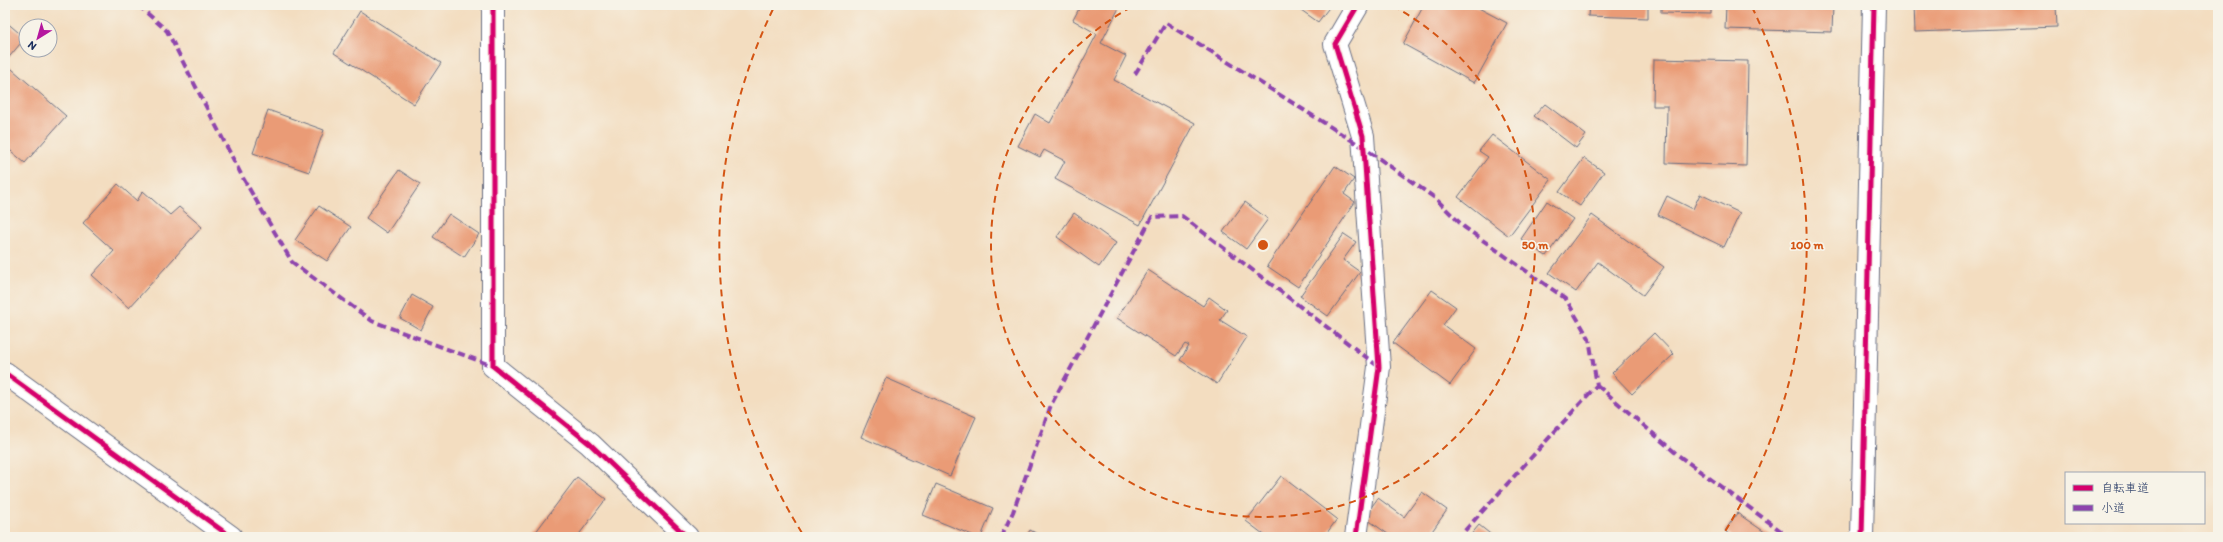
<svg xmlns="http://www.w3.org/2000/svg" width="2223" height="542" font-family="Itim,'Klee One',sans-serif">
<rect width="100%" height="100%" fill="#f7f3e8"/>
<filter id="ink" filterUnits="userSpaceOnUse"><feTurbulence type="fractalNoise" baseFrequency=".025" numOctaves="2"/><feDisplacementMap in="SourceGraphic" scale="8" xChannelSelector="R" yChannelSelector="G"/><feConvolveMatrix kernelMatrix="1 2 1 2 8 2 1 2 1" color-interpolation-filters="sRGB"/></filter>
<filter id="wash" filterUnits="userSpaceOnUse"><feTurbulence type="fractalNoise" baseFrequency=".012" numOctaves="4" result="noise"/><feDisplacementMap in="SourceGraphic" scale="16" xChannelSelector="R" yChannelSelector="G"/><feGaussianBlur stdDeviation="0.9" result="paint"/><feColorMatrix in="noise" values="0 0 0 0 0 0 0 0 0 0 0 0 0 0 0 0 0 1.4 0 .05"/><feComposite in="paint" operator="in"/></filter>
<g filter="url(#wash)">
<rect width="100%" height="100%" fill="#f3ddc0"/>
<g id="blocks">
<!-- building -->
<path fill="#ea9b76" d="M1081,5H1113L1119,8L1101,43L1126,56L1114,80L1195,123L1140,225L1055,179L1065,161L1044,150L1040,157L1018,146L1035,114L1050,123L1097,34L1073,20Z
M1294,5H1331L1318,22Z
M1424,5H1473L1507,23L1474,83L1403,44Z
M1589,5H1648V18L1588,16Z
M1661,5H1711V14L1661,13Z
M1726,5H1833L1832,32L1725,29Z
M1914,5H2056L2057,27L1915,32Z
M360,11L441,63L414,104L334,53Z
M5,21L25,38L5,62Z
M1654,59L1748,61L1746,166L1666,163L1667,106H1653Z
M5,63L66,116L25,163L5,146Z
M1545,104L1586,135L1576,148L1534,116Z
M268,110L324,130L309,172L253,153Z
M1492,135L1551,180L1509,236L1458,197L1488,157L1479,151Z
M1584,158L1604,172L1580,206L1559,192Z
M1335,166L1354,179L1344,194L1355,202L1298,287L1267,266Z
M399,170L420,184L387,233L366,218Z
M118,184L137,201L143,191L170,215L179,207L202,227L129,308L92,275L114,251L83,223Z
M1700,194L1740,213L1724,247L1658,215L1667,196L1693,209Z
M1547,201L1573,219L1546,256L1521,239Z
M1245,202L1268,219L1246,249L1223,232Z
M319,206L351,227L327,261L295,240Z
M1074,213L1116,243L1099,267L1057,237Z
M449,214L479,234L464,257L433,237Z
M1592,215L1664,267L1643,295L1598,262L1576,292L1549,273Z
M1344,234L1356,242L1343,260L1360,272L1328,316L1300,296Z
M1148,270L1203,306L1209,297L1227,310L1220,320L1247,337L1217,384L1180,360L1189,346L1185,344L1176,356L1117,318Z
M1432,290L1456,307L1443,325L1476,349L1450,385L1393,343Z
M412,295L433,307L421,330L400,318Z
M1654,333L1674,354L1632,394L1612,373Z
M886,378L976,417L950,476L861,437Z
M1281,476L1337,519L1324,537H1267L1246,521Z
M577,477L606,499L577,537H532Z
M936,484L993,508L981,537H977L923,515Z
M1422,492L1447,510L1428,537H1392L1364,517L1378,498L1404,517Z
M1737,513L1772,537H1733L1725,531Z
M1479,525L1494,537H1469Z
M1030,530L1043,537H1026Z"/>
</g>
</g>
<g filter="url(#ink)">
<use href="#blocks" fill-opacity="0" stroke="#676c80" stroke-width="1"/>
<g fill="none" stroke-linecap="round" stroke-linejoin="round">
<defs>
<path id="minor" d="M493,5V366L590,444L687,537
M5,373L231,537
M1356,537L1379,367L1363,136L1335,44L1358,5"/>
<path id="tertiary" d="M1862,537L1874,5"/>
</defs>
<!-- minor casing -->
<use href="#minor" stroke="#676c80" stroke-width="24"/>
<!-- tertiary casing -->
<use href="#tertiary" stroke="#676c80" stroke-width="24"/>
<!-- minor -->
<use href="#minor" stroke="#fff" stroke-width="22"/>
<!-- tertiary -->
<use href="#tertiary" stroke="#fff" stroke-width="22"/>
<!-- quiet -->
<path stroke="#8e44ad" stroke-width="4" stroke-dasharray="8 4" stroke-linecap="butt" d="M138,5L167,31L243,178L292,262L372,321L493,366
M1135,74L1166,23L1364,148L1435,198L1464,227L1566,299L1589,339L1597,385L1459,537
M1597,385L1678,455L1781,531L1786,537
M1001,537L1013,512L1051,405L1152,217L1182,216L1379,367"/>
<defs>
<path id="cycleway" d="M493,5V366L590,444L687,537
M5,373L231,537
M1356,537L1379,367L1363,136L1335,44L1358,5
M1862,537L1874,5"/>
</defs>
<!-- cycleway casing -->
<use href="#cycleway" stroke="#f7f3e8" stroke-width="8"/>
<!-- cycleway -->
<use href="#cycleway" stroke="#d6006c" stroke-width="5"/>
</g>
</g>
<!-- distance rings -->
<g fill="none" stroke="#d45514" stroke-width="2" stroke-dasharray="7 5">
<path d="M1393 6A272 272 0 1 1 1133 6"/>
<path d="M802 533A544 544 0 0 1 774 7M1752 7A544 544 0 0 1 1724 533"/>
</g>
<circle cx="1263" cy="245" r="6" fill="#d45514" stroke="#f7f3e8" stroke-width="2"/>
<g font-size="12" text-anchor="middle" font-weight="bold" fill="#d45514" stroke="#f7f3e8" stroke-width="3.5" stroke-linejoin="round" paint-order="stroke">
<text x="1535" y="249">50 m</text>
<text x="1807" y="249">100 m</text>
</g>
<!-- margin -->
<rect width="2223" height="542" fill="none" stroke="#f7f3e8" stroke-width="20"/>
<!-- legend -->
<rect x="2065" y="472" width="140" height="52" fill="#f7f3e8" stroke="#9fa5b1"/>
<rect x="2073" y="485" width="20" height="6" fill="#d6006c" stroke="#9fa5b1"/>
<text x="2101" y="492" font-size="12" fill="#1b2f5e">自転車道</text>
<rect x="2073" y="505" width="20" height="6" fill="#8e44ad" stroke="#9fa5b1"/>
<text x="2101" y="512" font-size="12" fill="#1b2f5e">小道</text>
<!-- north arrow -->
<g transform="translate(38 38) rotate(217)"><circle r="19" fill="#f7f3e8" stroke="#9fa5b1"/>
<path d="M0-3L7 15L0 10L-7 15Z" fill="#b5179e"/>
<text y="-6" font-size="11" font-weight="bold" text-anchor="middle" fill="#1b2f5e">N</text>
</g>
</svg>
